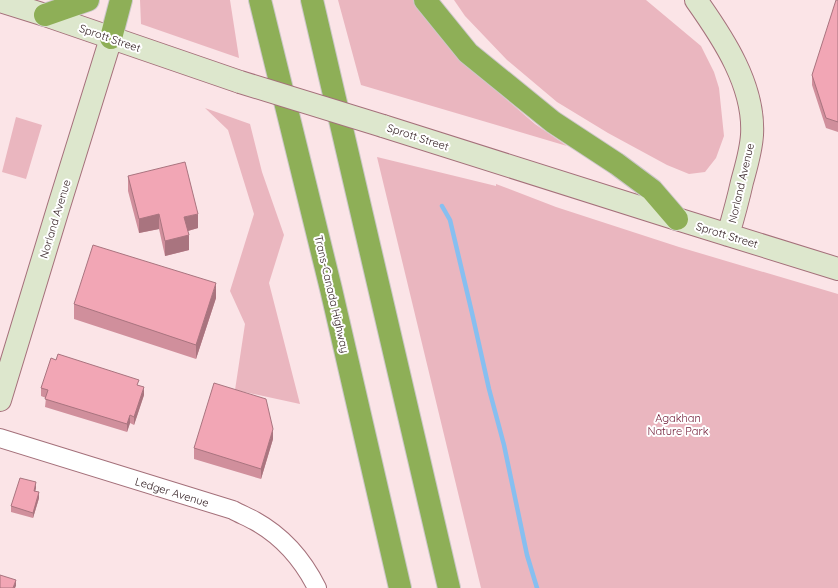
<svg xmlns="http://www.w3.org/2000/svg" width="838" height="588" font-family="Quicksand,sans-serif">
<rect width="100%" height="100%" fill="#fbe4e7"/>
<!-- green -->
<path fill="#eab6bf" d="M140,0H230L239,58L141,24Z
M338,0H415L455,55L535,124L567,146L361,85Z
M454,0H646L701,46L714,72L719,88L724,136L716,158L705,172L689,174L667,165L608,133L557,102L507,60L465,16Z
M205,108L250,124L262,172L284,235L269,283L300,404L235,390L245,324L230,291L254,214L228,130Z
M16,117L42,125L26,179L2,172Z
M377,157L496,186V184L556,207L679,247L838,294V588H481Z"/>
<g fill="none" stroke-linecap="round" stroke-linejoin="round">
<!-- stream -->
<path stroke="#87bff0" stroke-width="4.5" d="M442,206L450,220L472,313L489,389L504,445L527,555L537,588"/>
<defs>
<path id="street" d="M0,438L233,510C240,514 248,517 255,521C282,536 303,560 317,588"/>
<path id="secondary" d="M696,0C723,38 755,86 752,135C751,151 746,167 742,182C738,200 733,218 728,235
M0,1L45,15L240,82
M383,126L677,219L838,269
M0,400L58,209L111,38"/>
<path id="highway" d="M260,0L331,289L400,588
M312,0L449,588
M425,0L468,53L553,122L617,164L652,190L677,219
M45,15L88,0
M111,38L121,0"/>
</defs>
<!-- street casing -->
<use href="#street" stroke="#a4707a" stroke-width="20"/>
<!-- secondary casing -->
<use href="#secondary" stroke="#a4707a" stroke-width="24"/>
<!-- highway casing -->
<use href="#highway" stroke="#ccc8c9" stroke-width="24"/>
<!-- street -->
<use href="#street" stroke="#fff" stroke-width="18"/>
<!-- secondary -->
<use href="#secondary" stroke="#dde7cd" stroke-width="22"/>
<!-- highway -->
<use href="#highway" stroke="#8eaf57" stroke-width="22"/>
<defs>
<path id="secondary-bridge" d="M240,82L383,126"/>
</defs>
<!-- secondary-bridge casing -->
<use href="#secondary-bridge" stroke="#a4707a" stroke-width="24" stroke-linecap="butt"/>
<!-- secondary-bridge -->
<use href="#secondary-bridge" stroke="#dde7cd" stroke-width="22"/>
</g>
<!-- wall -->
<path fill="#d08f9c" d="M838,0V132L826,128L812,85V75Z
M128,176L198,228L188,231L189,250L165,256L159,229L139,233L128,191Z
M216,298L196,359L74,319V304Z
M139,386L144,395L134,425L130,423L127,432L45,407L46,398L41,396V388Z
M273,439L261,479L194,459V448Z
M36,488L35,491L39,498L33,518L11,512V506Z"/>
<!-- shaded-wall -->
<path fill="#a9747f" d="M159,214V229L139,233V219Z
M198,214V228L184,232V217Z
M189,235V250L165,256V241Z
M216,283V298L196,359V345Z
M144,387V395L134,425V417Z
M130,415V423L127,432V424Z
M273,429V439L261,479V469Z
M36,482V488L34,496V491Z
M39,492V498L33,518V513Z
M16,580V586L15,588H13Z"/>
<!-- building -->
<path fill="#f2a6b5" stroke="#a9747f" d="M836,0H838V122L826,118L812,75Z
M185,162L198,214L184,217L189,235L165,241L159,214L139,219L128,176Z
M93,245L216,283L196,345L74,304Z
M58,354L139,380L137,385L144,387L134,417L130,415L127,424L45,399L48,390L41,388L51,358L56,360Z
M214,383L266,399L273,429L261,469L194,448Z
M20,478L36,482L34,491L39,492L33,513L11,506Z
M0,575L16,580L13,588H0Z"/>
<g text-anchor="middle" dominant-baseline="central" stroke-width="4" stroke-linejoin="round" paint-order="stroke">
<!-- street labels -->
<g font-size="11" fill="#2c181c" stroke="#fff">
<text transform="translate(110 38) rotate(19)">Sprott Street</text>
<text transform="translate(418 137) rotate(18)">Sprott Street</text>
<text transform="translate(741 183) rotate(-77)">Norland Avenue</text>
<text transform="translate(55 219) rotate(-73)">Norland Avenue</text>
<text transform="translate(727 235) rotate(17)">Sprott Street</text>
<text transform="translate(332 294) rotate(77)">Trans-Canada Highway</text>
<text transform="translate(172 492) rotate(17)">Ledger Avenue</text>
</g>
<!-- park labels -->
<g font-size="11" fill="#6e1733" stroke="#fff">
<text x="678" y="418">Agakhan<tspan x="678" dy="13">Nature Park</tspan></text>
</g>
</g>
</svg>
